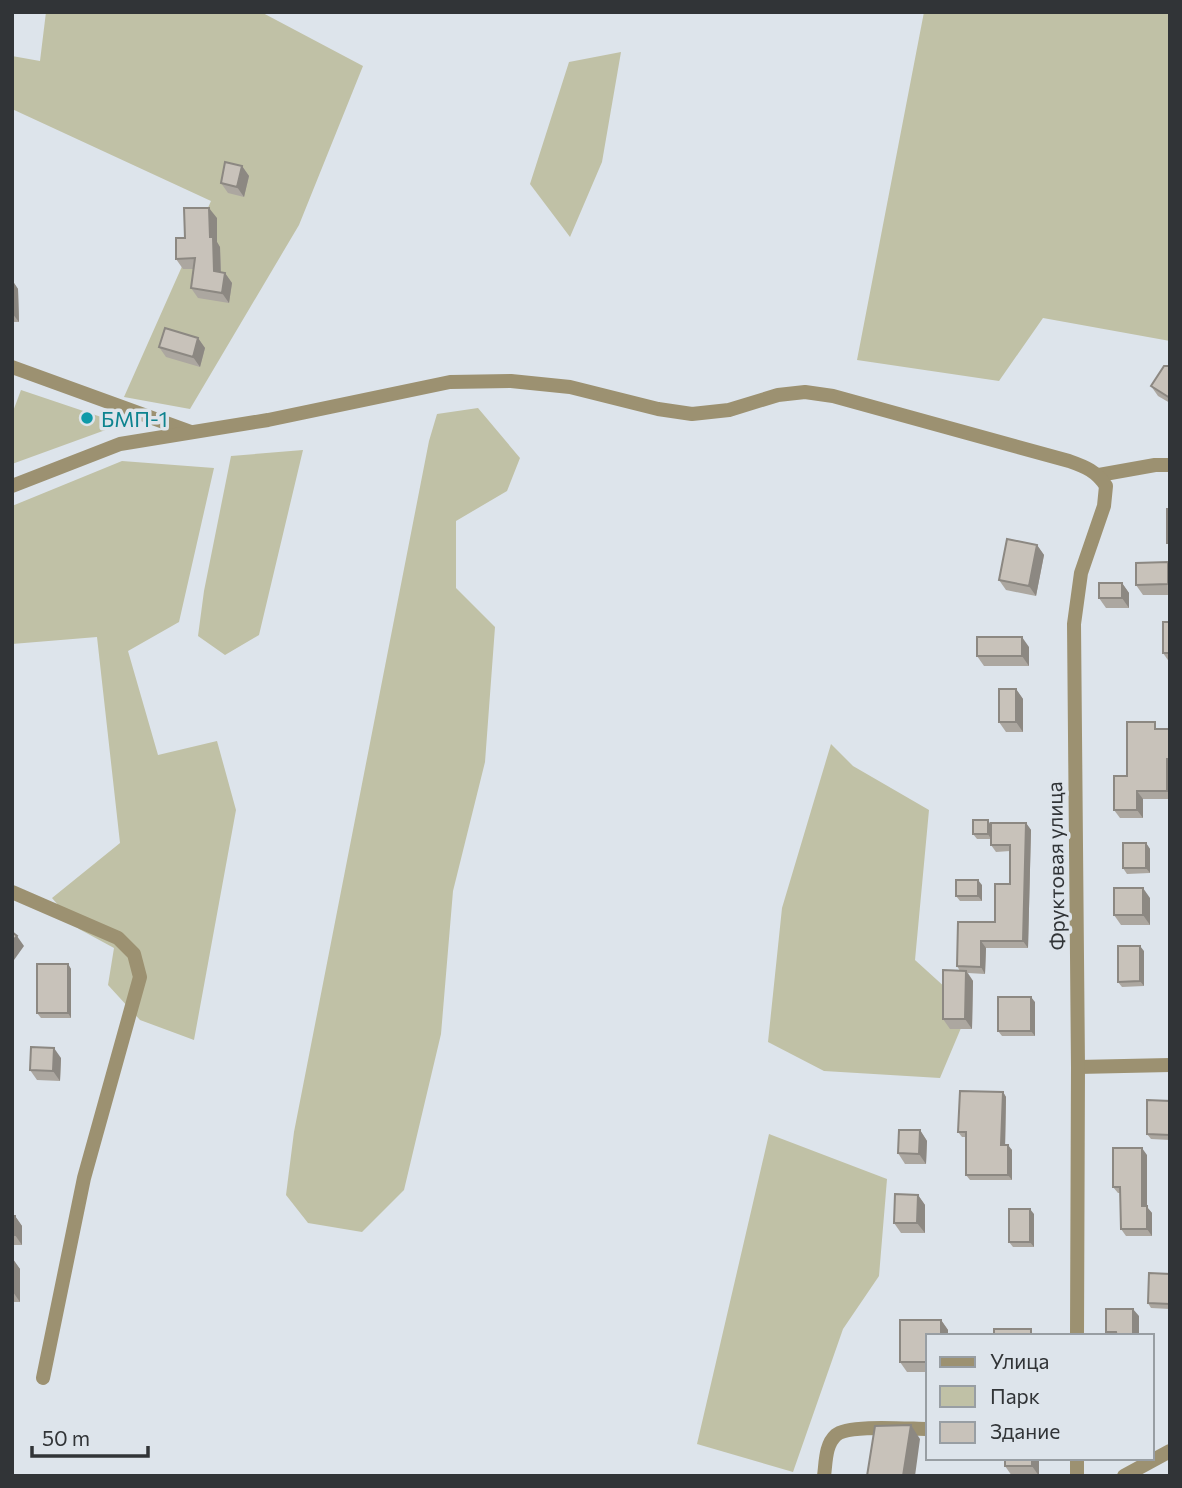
<svg xmlns="http://www.w3.org/2000/svg" width="1182" height="1488" font-family="Commissioner,sans-serif">
<rect width="100%" height="100%" fill="#dde4eb"/>
<!-- green -->
<path fill="#c0c1a6" d="M46,12H261L363,66L299,225L190,409L124,397L211,201L12,109V56L40,61Z
M924,12H1170V341L1043,318L999,381L857,360Z
M621,52L602,162L570,237L530,184L569,62Z
M21,390L122,424L12,464V414Z
M478,408L520,458L507,491L456,521V588L495,627L485,762L453,891L441,1034L404,1190L362,1232L308,1223L286,1195L294,1132L429,441L437,414Z
M303,450L259,635L225,655L198,636L204,591L231,456Z
M122,461L214,468L179,622L128,651L158,755L217,741L236,810L194,1040L140,1020L108,985L114,948L79,929L52,898L120,843L97,637L12,644V506Z
M831,744L853,766L929,810L915,960L969,1009L940,1078L824,1071L768,1042L782,908Z
M769,1134L887,1179L879,1276L843,1329L793,1472L697,1444Z"/>
<g fill="none" stroke-linecap="round" stroke-linejoin="round">
<!-- minor -->
<path stroke="#9c9171" stroke-width="14" d="M12,367L191,432
M1099,475L1155,465H1170
M12,892L118,938L134,954L140,977L84,1178L43,1378
M1078,1067L1170,1065
M824,1476C826,1462 825,1445 836,1435C848,1424 910,1429 928,1429
M1124,1476L1170,1451"/>
<!-- tertiary -->
<path stroke="#9c9171" stroke-width="14" d="M12,486L120,444L268,420L450,382L511,381L570,387L658,409L692,414L729,410L778,395L805,392L833,396L1069,461C1086,467 1096,471 1106,486L1104,506L1081,573L1074,624L1078,1067L1077,1336
M1077,1476V1458"/>
</g>
<!-- wall -->
<path fill="#aca7a0" d="M242,166L249,176L244,197L228,193L221,183Z
M217,218V242L220,247L221,272L225,273L232,283L229,303L198,298L191,288L194,269H183L176,259L185,238Z
M12,280L18,289L19,322H12Z
M198,338L205,348L200,367L166,357L159,347Z
M1170,366V403L1158,396L1151,386Z
M1037,545L1044,555L1036,596L1006,590L999,580Z
M1170,566V595H1143L1136,585Z
M1122,583L1129,593V608H1106L1099,598Z
M1170,622V663L1163,653Z
M1029,647V666H984L977,656Z
M1016,689L1023,699V732H1006L999,722Z
M1159,729H1170V799H1143V818H1120L1114,810L1127,776Z
M988,820L991,825L1026,823L1031,830L1028,948H986L985,974L968,973L973,981L972,1029H950L943,1019L960,971L957,966L995,922L1010,884V851L996,852L991,845V839H977L973,834Z
M1146,843L1150,849V873L1127,874L1123,868Z
M982,885V901H960L956,896Z
M1150,898V925H1121L1114,915Z
M1144,951V986L1122,987L1118,982Z
M68,964L71,969V1018H41L37,1013Z
M1035,1002V1036H1002L998,1031Z
M61,1058L60,1081L37,1080L30,1070Z
M1003,1092L1006,1097L1005,1145L1012,1150V1180H970L966,1175V1137H962L958,1132Z
M1170,1101V1140L1151,1139L1147,1134Z
M920,1130L927,1141L926,1164H905L898,1153Z
M1147,1155V1207L1152,1213V1236H1126L1121,1229V1193H1118L1113,1187Z
M918,1195L925,1205V1233H901L894,1223Z
M1034,1214V1247H1013L1009,1242Z
M12,1216H15L22,1226V1245H12Z
M12,1259L20,1269V1302H12Z
M1170,1274V1309L1151,1308L1148,1303Z
M1139,1316V1335L1143,1336H1109L1106,1332Z
M941,1320L948,1330L928,1336V1372H907L900,1362Z
M1005,1458H1039V1476H1012L1005,1466Z"/>
<!-- shaded-wall -->
<path fill="#8c8882" d="M242,166L249,176L244,197L237,187Z
M209,208L217,218V242L220,247L221,281L214,271L210,237Z
M225,273L232,283L229,303L222,293Z
M12,280L18,289L19,322L12,313Z
M198,338L205,348L200,367L193,357Z
M1037,545L1044,555L1036,596L1029,586Z
M1168,562L1170,566V587L1168,584Z
M1122,583L1129,593V608L1122,598Z
M1022,637L1029,647V666L1022,656Z
M1016,689L1023,699V732L1016,722Z
M1167,759L1170,762V794L1167,791Z
M1137,791L1143,799V818L1137,810Z
M988,820L991,826V839L988,834Z
M1026,823L1031,830L1028,948L1023,941Z
M1146,843L1150,849V873L1146,868Z
M978,880L982,885V901L978,896Z
M1143,888L1150,898V925L1143,915Z
M17,936L24,946L14,960L12,958V942Z
M981,941L986,948L985,974L981,967Z
M1140,946L1144,951V986L1140,981Z
M68,964L71,969V1018L68,1013Z
M966,971L973,981L972,1029L965,1019Z
M1031,997L1035,1002V1036L1031,1031Z
M54,1048L61,1058L60,1081L53,1071Z
M1003,1092L1006,1097L1005,1150L1001,1145Z
M920,1130L927,1141L926,1164L919,1154Z
M1008,1145L1012,1150V1180L1008,1175Z
M1142,1148L1147,1155V1207L1152,1213V1236L1147,1229L1142,1206Z
M918,1195L925,1205V1233L917,1223Z
M1030,1209L1034,1214V1247L1030,1242Z
M15,1216L22,1226V1245L15,1235Z
M13,1259L20,1269V1302L13,1292Z
M1133,1309L1139,1316V1336H1133Z
M941,1320L948,1330V1336H941Z
M911,1425L920,1439L915,1476H903Z
M1032,1458H1039V1476L1032,1466Z"/>
<!-- building -->
<path fill="#c8c2ba" stroke="#8c8882" stroke-width="2" d="M225,162L242,166L237,187L221,183Z
M184,208H209L210,237H213L214,271L225,273L222,293L191,288L195,258L176,259V238H185Z
M165,328L198,338L193,357L159,347Z
M1164,366H1170V398L1151,386Z
M1167,509H1170V543H1167Z
M1007,539L1037,545L1029,586L999,580Z
M1168,562V584L1136,585V563Z
M1099,583H1122V598H1099Z
M1163,622H1170V653H1163Z
M977,637H1022V656H977Z
M999,689H1016V722H999Z
M1127,722H1155V729H1170V759H1167V791H1137V810H1114V776H1127Z
M973,820H988V834H973Z
M991,823H1026L1023,941H981V967L957,966L958,922H995V884H1010V845H991Z
M1123,843H1146V868H1123Z
M956,880H978V896H956Z
M1114,888H1143V915H1114Z
M12,932L17,936L12,942Z
M1118,946H1140V981L1118,982Z
M37,964H68V1013H37Z
M943,970L966,971L965,1019H943Z
M998,997H1031V1031H998Z
M31,1047L54,1048L53,1071L30,1070Z
M960,1091L1003,1092L1001,1145H1008V1175H966V1132H958Z
M1147,1100L1170,1101V1135L1147,1134Z
M899,1130H920L919,1154L898,1153Z
M1113,1148H1142V1206H1147V1229H1121L1120,1187H1113Z
M895,1194L918,1195L917,1223H894Z
M1009,1209H1030V1242H1009Z
M12,1216H15V1235H12Z
M12,1259H13V1292H12Z
M1149,1273L1170,1274V1304L1148,1303Z
M1106,1309H1133V1336H1142H1117L1116,1332H1106Z
M900,1320H941V1336H928V1362H900Z
M994,1329H1031V1336H994Z
M911,1425L903,1476H867L875,1426Z
M1005,1458H1032V1466H1005Z"/>
<!-- markers -->
<circle fill="#0f9aa8" stroke="#dde4eb" stroke-width="2.5" cx="87" cy="418" r="7"/>
<g text-anchor="middle" dominant-baseline="central" stroke-width="7" stroke-linejoin="round" paint-order="stroke">
<!-- culture labels -->
<g font-size="21" fill="#0d838f" stroke="#dde4eb" text-anchor="start">
<text x="101" y="418">БМП-1</text>
</g>
<!-- street labels -->
<g font-size="21" fill="#313437" stroke="#dde4eb">
<text transform="translate(1055 866) rotate(-91)">Фруктовая улица</text>
</g>
</g>
<!-- border -->
<rect width="1182" height="1488" fill="none" stroke="#313437" stroke-width="28"/>
<!-- legend -->
<rect x="926" y="1334" width="228" height="126" fill="#dde4eb" stroke="#989ea3" stroke-width="2"/>
<rect x="940" y="1357" width="35" height="10" fill="#9c9171" stroke="#989ea3" stroke-width="2"/>
<text x="990" y="1369" font-size="21" fill="#313437">Улица</text>
<rect x="940" y="1386" width="35" height="21" fill="#c0c1a6" stroke="#989ea3" stroke-width="2"/>
<text x="990" y="1404" font-size="21" fill="#313437">Парк</text>
<rect x="940" y="1422" width="35" height="21" fill="#c8c2ba" stroke="#989ea3" stroke-width="2"/>
<text x="990" y="1439" font-size="21" fill="#313437">Здание</text>
<!-- scale -->
<path d="M32 1446v10h116v-10" fill="none" stroke="#313437" stroke-width="3.5"/>
<text x="42" y="1446" font-size="21" fill="#313437" stroke="#dde4eb" stroke-width="5" paint-order="stroke">50 m</text>
</svg>
